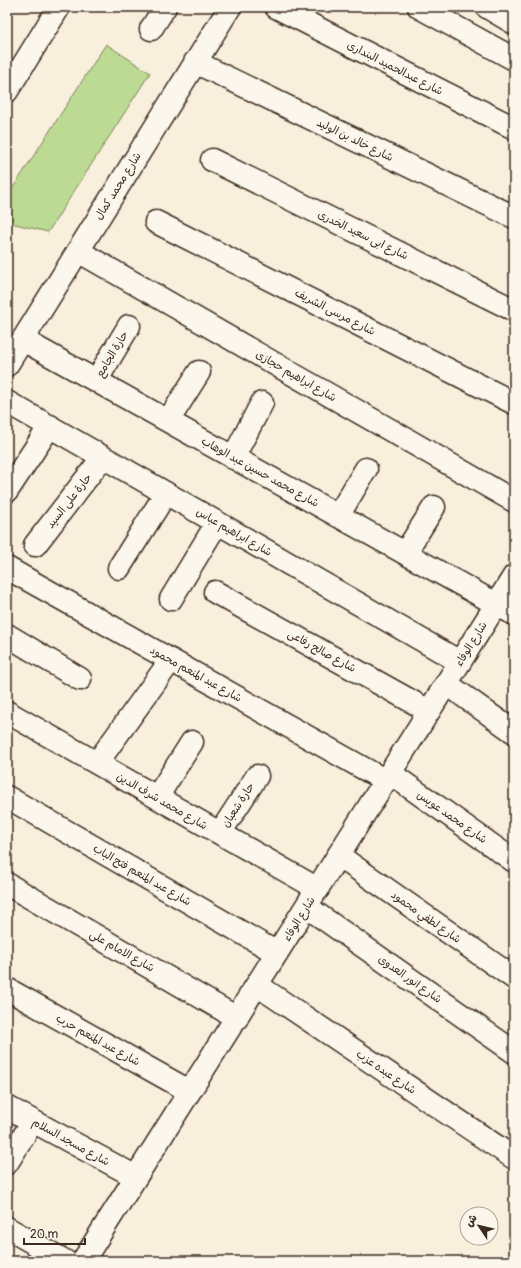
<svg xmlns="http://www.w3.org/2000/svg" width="521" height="1268" font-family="Pangolin,'Playpen Sans Arabic',sans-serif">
<rect width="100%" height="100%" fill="#f8efdd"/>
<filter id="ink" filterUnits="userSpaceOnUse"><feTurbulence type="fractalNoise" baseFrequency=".025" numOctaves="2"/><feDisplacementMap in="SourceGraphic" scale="8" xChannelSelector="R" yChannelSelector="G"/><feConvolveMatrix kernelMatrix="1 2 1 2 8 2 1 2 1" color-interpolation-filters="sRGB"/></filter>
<g filter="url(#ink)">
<!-- green -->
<path fill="#bcda93" stroke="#7c8258" d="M106,44L150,73L48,232L7,222V197Z"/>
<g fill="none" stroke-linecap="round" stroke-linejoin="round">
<defs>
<path id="minor" d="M276,7L514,128
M419,7L514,59
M487,7L514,23
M151,29L165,7
M195,62L514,217
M7,91L59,7
M212,160L514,310
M156,222L514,403
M78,251L514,501
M23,340L514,614
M7,365L230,7
M96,381L129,326
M7,402L460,662
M168,421L199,372
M233,458L262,403
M7,491L50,426
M338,516L366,469
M35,545L103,457
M405,553L434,507
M7,568L386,781
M119,568L166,493
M215,592L429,711
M171,599L217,523
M7,635L80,679
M447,684L514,732
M7,712L318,889
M97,763L171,660
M390,773L514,861
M7,797L277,953
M157,797L192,742
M220,833L257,776
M339,856L514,978
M7,884L237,1018
M307,907L514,1052
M257,985L514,1158
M7,989L189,1091
M7,1107L136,1177
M7,1163L33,1121
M7,1228L65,1261
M83,1261L514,576"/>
</defs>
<!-- minor casing -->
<use href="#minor" stroke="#3b2a1e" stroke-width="25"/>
<!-- minor -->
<use href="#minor" stroke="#fbf7ec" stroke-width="22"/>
</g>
</g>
<g text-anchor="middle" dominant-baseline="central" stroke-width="3" stroke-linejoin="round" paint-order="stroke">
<!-- street labels -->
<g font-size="11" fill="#3b2a1e" stroke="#fbf7ec">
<text transform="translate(395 68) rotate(27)">شارع عبدالحميد البندارى</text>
<text transform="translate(355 140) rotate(26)">شارع خالد بن الوليد</text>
<text transform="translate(118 186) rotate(-58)">شارع محمد كمال</text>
<text transform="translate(363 235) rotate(26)">شارع ابى سعيد الخدرى</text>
<text transform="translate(335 312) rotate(27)">شارع مرسى الشريف</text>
<text transform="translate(112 354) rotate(-59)">حارة الجامع</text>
<text transform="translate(296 376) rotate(30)">شارع ابراهيم حجازى</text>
<text transform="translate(260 472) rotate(29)">شارع محمد حسين عبد الوهاب</text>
<text transform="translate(69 501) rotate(-52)">حارة على السيد</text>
<text transform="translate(234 532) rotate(30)">شارع ابراهيم عباس</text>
<text transform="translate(471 644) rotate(-58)">شارع الوفاء</text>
<text transform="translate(322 651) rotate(29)">شارع صالح رفاعى</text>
<text transform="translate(196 674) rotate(29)">شارع عبد المنعم محمود</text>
<text transform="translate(162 801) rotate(30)">شارع محمد شرف الدين</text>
<text transform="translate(238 805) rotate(-57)">حارة شعبان</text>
<text transform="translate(452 817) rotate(35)">شارع محمد عويس</text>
<text transform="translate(142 875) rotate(30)">شارع عبد المنعم فتح الباب</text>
<text transform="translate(426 917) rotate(35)">شارع لطفي محمود</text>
<text transform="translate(299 919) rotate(-58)">شارع الوفاء</text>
<text transform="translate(122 951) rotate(30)">شارع الامام على</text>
<text transform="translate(410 979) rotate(35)">شارع انور العدوى</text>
<text transform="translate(98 1040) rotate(29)">شارع عبد المنعم حرب</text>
<text transform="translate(386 1072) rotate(34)">شارع عبده عزب</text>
<text transform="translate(71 1142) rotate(29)">شارع مسجد السلام</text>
</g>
</g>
<!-- margin -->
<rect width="521" height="1268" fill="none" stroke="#fbf7ec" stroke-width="24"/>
<rect x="12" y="12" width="497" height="1244" fill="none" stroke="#3b2a1e" stroke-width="1.5" filter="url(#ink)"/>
<!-- north arrow -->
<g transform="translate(479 1226) rotate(305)"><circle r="19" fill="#fbf7ec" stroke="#aea59a"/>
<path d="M0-3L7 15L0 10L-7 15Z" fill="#3b2a1e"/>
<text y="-6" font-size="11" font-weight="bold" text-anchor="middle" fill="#3b2a1e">ش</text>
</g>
<!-- scale -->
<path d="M24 1238v6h61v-6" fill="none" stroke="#3b2a1e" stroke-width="2"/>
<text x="30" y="1238" font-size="12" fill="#3b2a1e" stroke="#fbf7ec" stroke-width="3" paint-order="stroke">20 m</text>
</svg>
